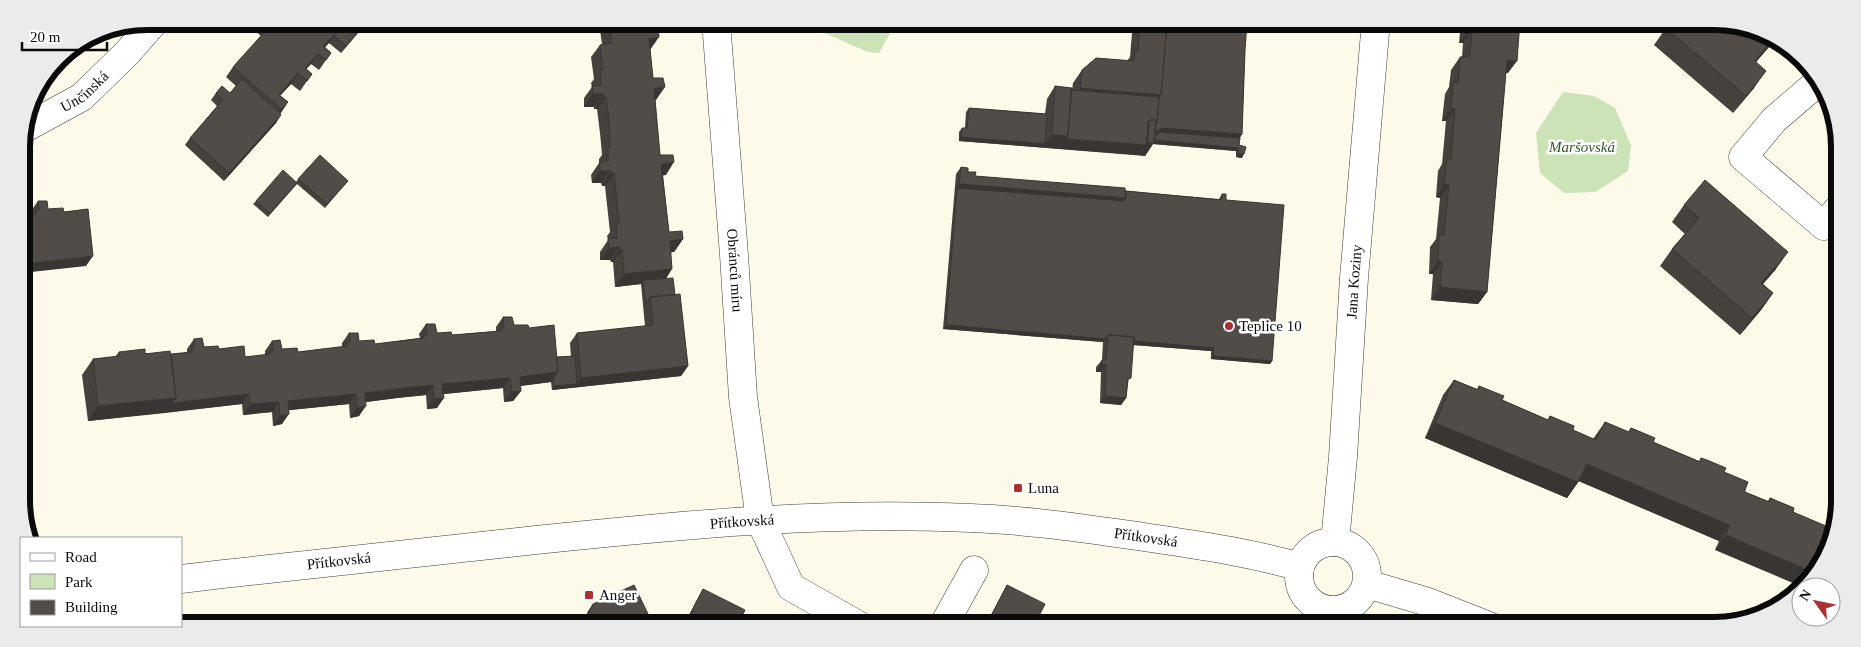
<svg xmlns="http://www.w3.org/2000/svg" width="1861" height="647" font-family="Georgia,serif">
<rect width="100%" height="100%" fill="#fdfae9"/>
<!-- green -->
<path fill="#cbe3b7" d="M797,21H897L879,53L868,52Z
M1563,92L1594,96L1615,108L1631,145L1628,171L1595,192L1564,193L1540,173L1536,133Z"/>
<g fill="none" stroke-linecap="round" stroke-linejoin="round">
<defs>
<g id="minor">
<path id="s1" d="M716,21L734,255L743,397L760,520L791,587L860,626"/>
<path d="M1817,83L1774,120L1743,157L1824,226L1838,209"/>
<path id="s2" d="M25,128L82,97L128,52L155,21"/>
<circle cx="1333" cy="576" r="34"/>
<path id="s3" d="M1335,542L1343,457L1354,278L1376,21"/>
<path id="s4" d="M181,579C299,565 417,552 536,540C680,525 825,511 970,518C1029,520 1087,529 1144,537C1197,545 1249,552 1300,567"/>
<path d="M1367,584L1428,602L1489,626"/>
<path d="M943,626L974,570"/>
</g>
</defs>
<!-- minor casing -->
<use href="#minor" stroke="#3d3d3d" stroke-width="29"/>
<!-- minor -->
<use href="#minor" stroke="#fff" stroke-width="28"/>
</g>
<!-- wall -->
<path fill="#46413d" d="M260,21H368L341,53L329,43L325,47L331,53L319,70L311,64L306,69L312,74L300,91L291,84L280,96L288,102L280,113L276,123L224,181L185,145L190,138L217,106L211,100L216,93H230L236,86L226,77L233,67L261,36L254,30Z
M586,21H658L650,50L653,78L656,100H655L660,155L666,175H663L669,232L683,239L674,252H671L666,279L675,295L688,366L681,376L552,390L551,382L520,386L521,391L513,401L504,402L503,388L443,394L437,408L427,409L426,395L397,398L366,402L359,416L350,418L349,404L289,410L282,424L273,426L272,412L243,415L242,404L88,421L82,375L93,359L115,357L119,352L171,354L187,353V349L194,339L204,347L219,349L245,357L265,355V351L272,341L282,349L298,352L342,347V343L349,333L359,341L375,344L420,338L419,334L426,324L437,333L452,335L496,331V327L503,317L514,325L529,328L557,357L571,356L570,343L577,333L645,326L641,284L615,287L613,262H611L610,260H600V252L608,240L607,236L610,232L605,186H602L601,183H592L591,175L599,163V159L602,155L600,133L597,109H594V107H584V98L592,87L591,83L594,79L591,57L600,45L602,44L600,30H597L596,28H587Z
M1133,21H1247L1245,50L1242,134L1240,138L1239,145L1242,158L1236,157V151L1153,144L1145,156L959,141V132L962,128H965L966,112L969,108L1045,114L1047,99L1055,86L1072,90L1073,83L1082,70L1127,61L1130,57Z
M1461,21H1520L1508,73H1506L1487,292L1478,304L1431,300L1433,274H1429L1430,247L1436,239L1440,198L1436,197L1438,171L1442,164L1446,121H1442L1445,94L1449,87L1451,70L1460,57H1462L1463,43H1459Z
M1666,28L1769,47L1756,62L1754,88L1733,113L1654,45Z
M961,167L975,176L1126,191L1219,199L1222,194L1226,200L1272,361L1270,364L1211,359V351L1133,345L1126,398L1121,405L1100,403L1101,372H1096V367L1102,360L1103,342L943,329L956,174Z
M298,179L348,181L325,208L297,184L268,217L253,204L256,201L296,182Z
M38,201L48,209L86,266L31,215V211Z
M1684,205L1776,269L1763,284L1773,293L1761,310L1740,335L1660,266L1672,249L1685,234L1672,222Z
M1454,380L1477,389L1479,386L1502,400L1548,420L1550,416L1573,430L1593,439L1605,422L1628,432L1631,428L1653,442L1699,461L1701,458L1724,472L1745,490V492L1768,501L1770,498L1794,508L1715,550L1719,541L1579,481L1567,498L1425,438L1443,395Z
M1007,585L1034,626H985Z
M703,589L737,626H683Z
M593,604L644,624L639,626H581L588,611Z"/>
<!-- shaded-wall -->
<path fill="#393532" d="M367,21H368L341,53L346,46Z
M592,21H601L596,28H587Z
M603,21H606L600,30H597Z
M1468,31H1472L1463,43H1459Z
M336,33L329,43L318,54L323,46Z
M659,37L650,50L640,51L649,39Z
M1772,40L1774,41L1769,47L1742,78L1755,61Z
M318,54L311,64L300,75L305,68Z
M1507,60L1517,61L1508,73L1498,72Z
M1766,71L1754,88L1733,113L1746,96Z
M298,73L291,84L274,102L279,95Z
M665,87L656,100H645L654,88Z
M1080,88L1161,95L1152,107L1071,101Z
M593,94H603L594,107H584Z
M603,97H606L597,109H594Z
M288,102L281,113L274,119L281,109Z
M1451,108L1455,109L1446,121H1442Z
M281,115L276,123L224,181L229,173Z
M1160,128L1242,134L1237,142L1159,133L1155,138L1154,131Z
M1052,135L1068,136L1146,145L1139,155L959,141L961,137L1045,144Z
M1152,140L1238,148L1236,151L1153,144L1145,156L1139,155L1148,143Z
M1239,154H1244L1242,158L1236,157Z
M674,162L666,175L653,177L661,164Z
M600,171H610L601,183H592Z
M610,173H614L605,186H602Z
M959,184L1126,198L1121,205L957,188Z
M1444,185H1449L1440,198L1436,197Z
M683,239L674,252L661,253L670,241Z
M619,247L610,260H600L609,248Z
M619,250H622L613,262H611Z
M1788,252L1776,269L1749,300L1761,283Z
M93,256L86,266L22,273V264Z
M1438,261L1442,262L1433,274H1429Z
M672,269L664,282L643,280L641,284L615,287L624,274Z
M1440,287L1487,292L1478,304L1431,300Z
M1773,293L1761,310L1740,335L1752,318Z
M946,325L1106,339L1103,342L943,329Z
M1108,339L1214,348L1211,351L1108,343Z
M1213,356L1272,361L1270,364L1211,359Z
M1101,364L1106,365L1101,372H1096Z
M688,366L681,376L552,390L554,386L577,384L581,378Z
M558,372L551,382L512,387L520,377Z
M510,378L503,388L435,395L442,384Z
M433,385L426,395L397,398L358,403L365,393L404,388Z
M521,391L513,401L504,402L512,392Z
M249,394L242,404L165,413L172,403Z
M356,394L349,404L281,411L288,401Z
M1105,396L1126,398L1121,405L1100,403Z
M176,398L165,413L88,421L98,406Z
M444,398L437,408L427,409L434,399Z
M279,402L272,412L243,415L250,404Z
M366,406L359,416L350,418L357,408Z
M289,414L282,424L273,426L280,416Z
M1435,423L1578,482L1567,498L1425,438Z
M1587,464L1729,525L1719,541L1576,480Z
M1726,535L1811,571L1800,586L1715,550Z
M649,616L644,624L639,626H629Z"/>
<!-- building -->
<path fill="#514c47" stroke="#393532" d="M263,21H323L336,33L323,46L331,53L326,60L318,54L305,68L312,74L307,81L298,73L279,95L288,102L281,109L233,67L269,27Z
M323,21H367L346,46L334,36L336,33Z
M609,21H658L659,37L649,39L653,78H663L665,87L654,88L660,155H673L674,162L661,164L669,232L682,231L683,239L670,241L672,269L624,274L622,250H619V247L609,248L608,239L617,238L616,224L619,223L614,173H610V171H600V162L608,161V147L610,146L609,121L606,97H603V94H593L592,86L601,85L600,70L603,69L600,45L612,43Z
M1140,21H1161V23L1167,24L1161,95L1080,88L1082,70L1096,58L1134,61L1135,50H1138Z
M1161,21H1247L1245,50L1242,134L1160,128V131H1155L1156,125L1157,123L1159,97L1161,95L1167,24L1161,23Z
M1468,21H1520L1517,61L1507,60L1487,292L1440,287L1442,262L1438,261L1439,235H1444L1449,185H1444L1447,158L1451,159L1455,109L1451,108L1453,82H1458L1460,57L1470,56L1472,31H1468Z
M1672,21H1714L1754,28L1772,40L1755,61L1766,71L1746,96L1666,28Z
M242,79L279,112L281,115L229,173L190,138L223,100L216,93L222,86L230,93Z
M1055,86L1072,88L1068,136L1052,135Z
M1071,90L1159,97L1157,123H1156V120H1149L1148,122L1146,145L1066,139L1068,136Z
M969,108L1047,114L1045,144L961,137L962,128H967Z
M1149,120H1156L1154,143H1148Z
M1159,132L1240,138L1239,145L1246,147L1244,154H1239L1238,148L1154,140L1155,134L1158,135Z
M320,155L348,181L327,204L298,179Z
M961,167L968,168V172H976L975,176L1125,188L1126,198L959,184Z
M283,170L297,183L270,213L256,201Z
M1705,180L1788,252L1761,283L1773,293L1752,318L1672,249L1699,218L1684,205Z
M957,188L1124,201L1126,198V191L1221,200L1222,194H1226V200L1284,205L1272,361L1213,356L1214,348L1134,341V337L1108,335L1106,339L946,325Z
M38,201H47L48,209L63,208L64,212L88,209L93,256L22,264V216L36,214V211L39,210Z
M673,278L675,295L650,297L646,304L643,280Z
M680,294L688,366L581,378L577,333L653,325L650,297Z
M503,317H512L514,325H528L529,328L554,325L558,372L520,377L521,391L512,392L510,378L442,384L444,398L434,399L433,385L404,388L365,393L366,406L357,408L356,394L288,401L289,414L280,416L279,402L250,404L249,394L172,403L176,398L171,354L192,352V349L194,348V339L202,338L204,347L218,346L219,349L244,346L245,357L270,354V351L273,350L272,341L280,340L282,349L297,348L298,352L347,346V343L350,342L349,333H358L359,341L374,340L375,344L424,338V334H427L426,324H435L437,333L451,332L452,335L502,331L501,327H504Z
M1108,335L1134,337L1131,378L1128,379L1126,398L1105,396L1106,365L1101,364L1102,360H1106Z
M145,349V354L170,351L176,398L98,406L93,359L119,356V352Z
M575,356L577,384L554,386L553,379L558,372L557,357Z
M1454,380L1478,390L1479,386L1504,396L1502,400L1548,420L1550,416L1574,426L1573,430L1596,440L1605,422L1629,432L1631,428L1636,430L1655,438L1653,442L1700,462L1701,458L1707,460L1726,468L1724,472L1748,482L1745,490V492L1769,502L1770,498L1794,508L1793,512L1833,529V540L1811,571L1726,535L1729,525L1587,464L1578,482L1435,423Z
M634,585L649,616L629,626H583L593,604Z
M1007,585L1045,604L1034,626H986Z
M703,589L745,610L737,626H684Z"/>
<!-- markers -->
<g fill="#ab3031" stroke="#fff" stroke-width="2">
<circle cx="1229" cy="326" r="5"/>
<rect x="1013" y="483" width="10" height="10" rx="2.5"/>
<rect x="584" y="590" width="10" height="10" rx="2.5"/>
</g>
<g text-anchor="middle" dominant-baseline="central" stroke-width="5" stroke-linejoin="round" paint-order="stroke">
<!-- street labels -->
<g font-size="15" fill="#0a0a0a" stroke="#fff">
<text stroke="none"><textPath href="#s2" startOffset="70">Unčínská</textPath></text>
<text stroke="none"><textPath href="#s1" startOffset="250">Obránců míru</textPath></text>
<text stroke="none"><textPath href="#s3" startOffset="261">Jana Koziny</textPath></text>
<text stroke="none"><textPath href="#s4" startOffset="564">Přítkovská</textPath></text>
<text stroke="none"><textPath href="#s4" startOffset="969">Přítkovská</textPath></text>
<text stroke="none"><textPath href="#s4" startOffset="159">Přítkovská</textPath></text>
</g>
<!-- park labels -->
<g font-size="15" font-style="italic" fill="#2b5a22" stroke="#fff">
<text x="1582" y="147">Maršovská</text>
</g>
<!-- poi labels -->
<g font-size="15" fill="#0a0a0a" stroke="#fff" text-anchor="start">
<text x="1239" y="326">Teplice 10</text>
<text x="1028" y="488">Luna</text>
<text x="599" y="595">Anger</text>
</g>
</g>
<!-- crop -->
<path d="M0 0H1861V647H0ZM147 30H1714A117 117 0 0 1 1831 147V500A117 117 0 0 1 1714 617H147A117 117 0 0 1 30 500V147A117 117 0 0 1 147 30Z" fill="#ebebeb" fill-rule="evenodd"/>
<path fill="none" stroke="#0a0a0a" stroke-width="6" d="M147 30H1714A117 117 0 0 1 1831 147V500A117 117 0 0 1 1714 617H147A117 117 0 0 1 30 500V147A117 117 0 0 1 147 30Z"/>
<!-- legend -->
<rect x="20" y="537" width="162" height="90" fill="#ffffff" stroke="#9d9d9d"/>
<rect x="30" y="553" width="25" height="8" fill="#ffffff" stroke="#9d9d9d"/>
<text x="65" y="562" font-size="15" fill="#0a0a0a">Road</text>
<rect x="30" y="574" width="25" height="15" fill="#cbe3b7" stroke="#9d9d9d"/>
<text x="65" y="587" font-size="15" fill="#0a0a0a">Park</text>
<rect x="30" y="600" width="25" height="15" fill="#514c47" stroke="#9d9d9d"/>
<text x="65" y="612" font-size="15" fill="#0a0a0a">Building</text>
<!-- north arrow -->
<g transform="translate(1816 602) rotate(303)"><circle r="24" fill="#ffffff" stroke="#9d9d9d"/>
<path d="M0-4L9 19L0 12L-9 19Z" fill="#ab3031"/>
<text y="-8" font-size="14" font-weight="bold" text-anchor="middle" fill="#0a0a0a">N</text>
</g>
<!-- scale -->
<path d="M22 42v8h85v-8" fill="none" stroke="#0a0a0a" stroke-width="2.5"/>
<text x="30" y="42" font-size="15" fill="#0a0a0a" stroke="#ffffff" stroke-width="4" paint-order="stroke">20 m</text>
</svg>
